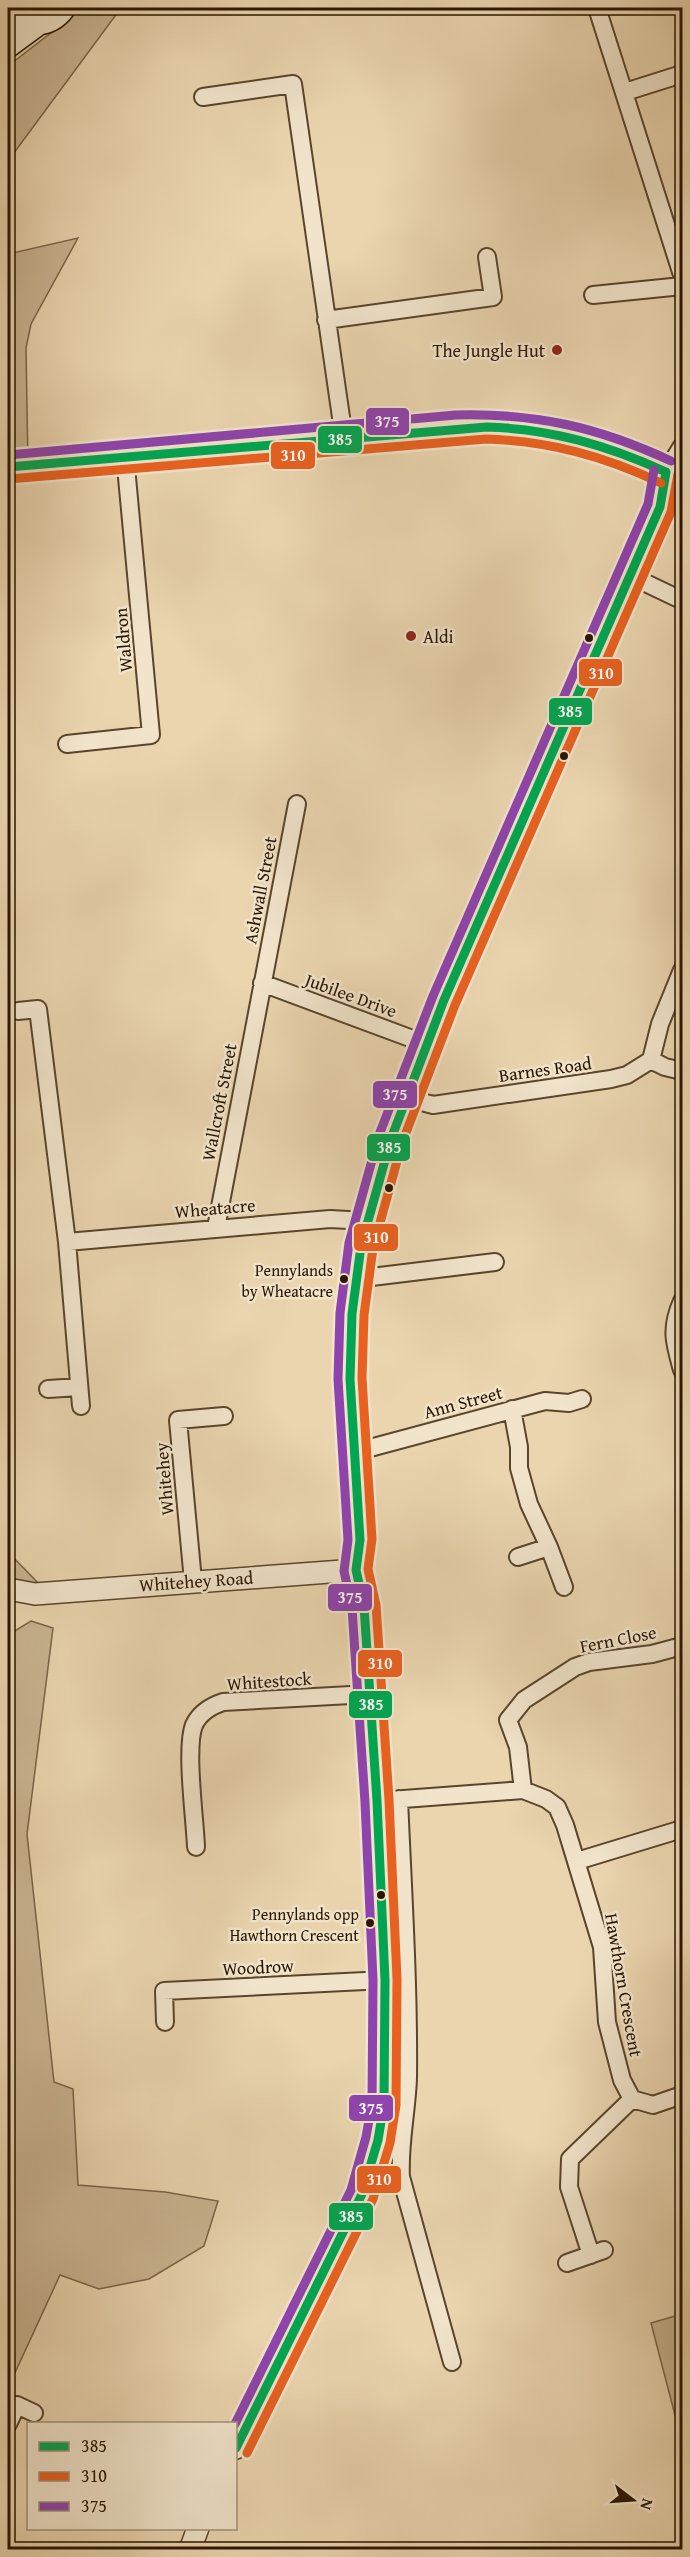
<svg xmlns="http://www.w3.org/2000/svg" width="690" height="2557" font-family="'Gentium Book Plus',serif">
<rect width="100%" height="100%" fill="#ead5af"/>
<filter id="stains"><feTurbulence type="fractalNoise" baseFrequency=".00333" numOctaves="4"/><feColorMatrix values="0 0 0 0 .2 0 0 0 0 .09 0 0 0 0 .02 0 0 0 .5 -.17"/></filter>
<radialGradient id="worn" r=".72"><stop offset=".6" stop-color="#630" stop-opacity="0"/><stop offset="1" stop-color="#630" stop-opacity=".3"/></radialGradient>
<!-- green -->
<path fill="#c9b491" stroke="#796448" stroke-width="1.5" d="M78,8H121L8,161V66L52,32Z
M78,238L31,324L26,348L28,465L8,467V254Z
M8,1552L40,1585L8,1583Z
M31,1621L53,1628L27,1834L54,2082L73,2089L78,2185L165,2192L218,2201L204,2246L149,2279L99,2289L60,2275L8,2388V1635Z
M682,2314V2417L676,2419L651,2323Z"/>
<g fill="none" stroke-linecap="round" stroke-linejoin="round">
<defs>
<path id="minor" d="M597,8L682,275
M625,92L682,74
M203,97L293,84L344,438
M593,295L682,286
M326,320L493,297L487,257
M666,472L682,446
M631,576L677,598L682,596
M67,744L151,735L125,456
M262,983L426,1044
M18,1011L38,1009L67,1242L81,1406
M651,1060L660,1024L682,970
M407,1098L433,1105L611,1079L627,1075L651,1060L665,1067L682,1071
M216,1228L297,804
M67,1242L330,1219L367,1221
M355,1279L495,1262
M682,1301C670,1328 674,1342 682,1370
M48,1389L79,1387
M512,1409L519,1447V1468L529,1504L549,1547L518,1557
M355,1452L545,1401L569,1403L582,1399
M549,1547L564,1587
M193,1581L178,1420L224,1416
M523,1790L518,1747L508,1720L524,1700L575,1667L589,1662L652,1654L682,1646
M399,1799C403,1892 409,1985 408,2078C407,2111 399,2144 401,2177L452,2362
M377,1801L523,1790L546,1799L557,1807L565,1825L602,1947L607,2022L622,2080L632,2099L570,2159L569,2187L591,2255
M196,1847C195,1819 185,1748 194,1725C200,1712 211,1706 223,1702L369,1694
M577,1861L682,1829
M165,2022L164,1991L385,1980
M632,2099L653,2105L682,2095
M567,2263L604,2250
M8,2424L17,2405L34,2413"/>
<path id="tertiary" d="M8,467L457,427C539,424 593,436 666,472L660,507C590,672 511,834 444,1000C408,1090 368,1186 355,1282C344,1367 355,1455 360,1540L356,1570L364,1606L377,1801L385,1980L384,2104L378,2140L362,2194L347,2228L236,2448
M8,1589L35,1594L356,1570
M190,2550L198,2528"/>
<path id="secondary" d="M8,14C26,26 49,27 63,8
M8,45L38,23"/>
</defs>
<!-- minor casing -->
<use href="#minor" stroke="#59452c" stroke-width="20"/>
<!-- tertiary casing -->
<use href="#tertiary" stroke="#59452c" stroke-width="24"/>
<!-- secondary casing -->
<use href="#secondary" stroke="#291500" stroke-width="27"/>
<!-- minor -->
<use href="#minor" stroke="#f1e4cb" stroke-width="16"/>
<!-- tertiary -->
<use href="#tertiary" stroke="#f1e4cb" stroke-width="21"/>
<!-- secondary -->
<use href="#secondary" stroke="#f1e4cb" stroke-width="24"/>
<defs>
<path id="bus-1" d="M8,467L487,427C551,429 607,445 666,472
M236,2448L362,2194L378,2140L384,2104L385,1980L377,1801L364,1606L356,1570L360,1540L350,1379L352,1314L361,1246L391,1139L444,1000L660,507L666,472"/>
<path id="bus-2" d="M9,479L486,439C549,441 604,456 661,483
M247,2453L373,2199L390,2143L396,2105L397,1979L389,1800L376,1605L368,1569L372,1539L362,1378L364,1315L373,1248L402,1143L455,1005L671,512L678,474"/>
<path id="bus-3" d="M8,455L456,415C536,413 598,427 671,461
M235,2424L351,2190L366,2137L372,2103L373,1980L365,1802L352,1608L344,1571L348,1540L338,1379L340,1313L349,1243L379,1135L433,996L648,504L654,470"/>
</defs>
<!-- bus-1 casing -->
<use href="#bus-1" stroke="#f1e4cb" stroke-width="14"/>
<!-- bus-2 casing -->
<use href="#bus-2" stroke="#f1e4cb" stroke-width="14"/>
<!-- bus-3 casing -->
<use href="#bus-3" stroke="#f1e4cb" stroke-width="14"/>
<!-- bus-1 -->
<use href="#bus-1" stroke="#00a651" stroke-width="9"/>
<!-- bus-2 -->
<use href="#bus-2" stroke="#e86120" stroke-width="9"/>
<!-- bus-3 -->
<use href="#bus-3" stroke="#8e44ad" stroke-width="9"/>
</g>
<!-- markers -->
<g fill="#8f2418" stroke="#f1e4cb" stroke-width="2">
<circle cx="557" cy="350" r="6"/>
<circle cx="411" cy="636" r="6"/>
</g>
<g fill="#291500" stroke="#f1e4cb" stroke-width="2">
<circle cx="589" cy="638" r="5"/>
<circle cx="564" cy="756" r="5"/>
<circle cx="389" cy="1188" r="5"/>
<circle cx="344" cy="1279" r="5"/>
<circle cx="381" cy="1895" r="5"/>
<circle cx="370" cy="1923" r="5"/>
</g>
<g text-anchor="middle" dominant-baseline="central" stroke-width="5" stroke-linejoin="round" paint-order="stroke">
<!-- bus labels -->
<g font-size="16" fill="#291500" stroke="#f1e4cb" text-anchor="end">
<text x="333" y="1270">Pennylands<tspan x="333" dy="21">by Wheatacre</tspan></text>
<text x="359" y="1914">Pennylands opp<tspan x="359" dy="21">Hawthorn Crescent</tspan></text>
</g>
<!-- poi labels -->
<g font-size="18" fill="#291500" stroke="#f1e4cb" text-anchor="end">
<text x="545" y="350">The Jungle Hut</text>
<text x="423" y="636" text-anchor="start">Aldi</text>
</g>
<!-- street labels -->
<g font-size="18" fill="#291500" stroke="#f1e4cb">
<text transform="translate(123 640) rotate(-95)">Waldron</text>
<text transform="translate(260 890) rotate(-79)">Ashwall Street</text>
<text transform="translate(351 995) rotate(20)">Jubilee Drive</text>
<text transform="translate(545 1069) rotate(-8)">Barnes Road</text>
<text transform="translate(219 1102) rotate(-79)">Wallcroft Street</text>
<text transform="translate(215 1208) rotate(-5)">Wheatacre</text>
<text transform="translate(463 1402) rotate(-15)">Ann Street</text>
<text transform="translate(164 1479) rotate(-95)">Whitehey</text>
<text transform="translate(196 1581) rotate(-4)">Whitehey Road</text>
<text transform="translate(618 1639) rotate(-11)">Fern Close</text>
<text transform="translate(269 1681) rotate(-4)">Whitestock</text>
<text transform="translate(258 1967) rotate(-3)">Woodrow</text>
<text transform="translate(624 1985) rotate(80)">Hawthorn Crescent</text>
</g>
</g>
<g stroke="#f1e4cb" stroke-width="2">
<rect x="365" y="407" width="45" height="29" rx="6" fill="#8e44ad"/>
<rect x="317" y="425" width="46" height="29" rx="6" fill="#00a651"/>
<rect x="270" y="441" width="46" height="29" rx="6" fill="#e86120"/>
<rect x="578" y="658" width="45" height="29" rx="6" fill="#e86120"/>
<rect x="548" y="697" width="45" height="29" rx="6" fill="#00a651"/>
<rect x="372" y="1080" width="46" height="29" rx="6" fill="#8e44ad"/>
<rect x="366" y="1133" width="45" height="29" rx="6" fill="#00a651"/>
<rect x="353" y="1223" width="46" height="29" rx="6" fill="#e86120"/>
<rect x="327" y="1583" width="46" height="29" rx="6" fill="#8e44ad"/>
<rect x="357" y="1649" width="46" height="29" rx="6" fill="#e86120"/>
<rect x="348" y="1690" width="45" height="29" rx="6" fill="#00a651"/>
<rect x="348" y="2094" width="46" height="28" rx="6" fill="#8e44ad"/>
<rect x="356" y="2165" width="46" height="29" rx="6" fill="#e86120"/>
<rect x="328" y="2202" width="46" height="29" rx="6" fill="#00a651"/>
</g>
<g font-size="16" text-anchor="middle" font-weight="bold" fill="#fff">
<text x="387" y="427">375</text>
<text x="340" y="445">385</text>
<text x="293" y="461">310</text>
<text x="601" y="679">310</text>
<text x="570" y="717">385</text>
<text x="395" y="1100">375</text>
<text x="389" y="1153">385</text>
<text x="376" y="1243">310</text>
<text x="350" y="1603">375</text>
<text x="380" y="1669">310</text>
<text x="371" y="1710">385</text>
<text x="371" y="2114">375</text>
<text x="379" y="2185">310</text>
<text x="351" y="2222">385</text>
</g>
<!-- margin -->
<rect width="690" height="2557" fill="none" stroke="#ead5af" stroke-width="30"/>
<rect x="9" y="9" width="672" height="2539" fill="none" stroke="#291500" stroke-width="3"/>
<rect x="15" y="15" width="660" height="2527" fill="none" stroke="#291500" stroke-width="1.5"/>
<!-- legend -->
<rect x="27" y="2422" width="210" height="108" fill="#f1e4cb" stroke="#a1917a" stroke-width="1.5"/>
<rect x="39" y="2442" width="30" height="9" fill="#00a651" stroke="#a1917a" stroke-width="1.5"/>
<text x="81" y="2452" font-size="18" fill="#291500">385</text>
<rect x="39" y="2472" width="30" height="9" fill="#e86120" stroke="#a1917a" stroke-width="1.5"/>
<text x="81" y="2482" font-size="18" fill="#291500">310</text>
<rect x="39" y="2502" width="30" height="9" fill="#8e44ad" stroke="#a1917a" stroke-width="1.5"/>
<text x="81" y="2512" font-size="18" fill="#291500">375</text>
<!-- north arrow -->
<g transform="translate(633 2500) rotate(107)" stroke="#f1e4cb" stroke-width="4.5" paint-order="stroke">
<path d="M0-4.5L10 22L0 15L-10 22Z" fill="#291500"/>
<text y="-9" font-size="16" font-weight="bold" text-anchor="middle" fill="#291500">N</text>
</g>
<rect width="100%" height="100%" filter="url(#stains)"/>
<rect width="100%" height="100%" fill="url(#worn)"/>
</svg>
